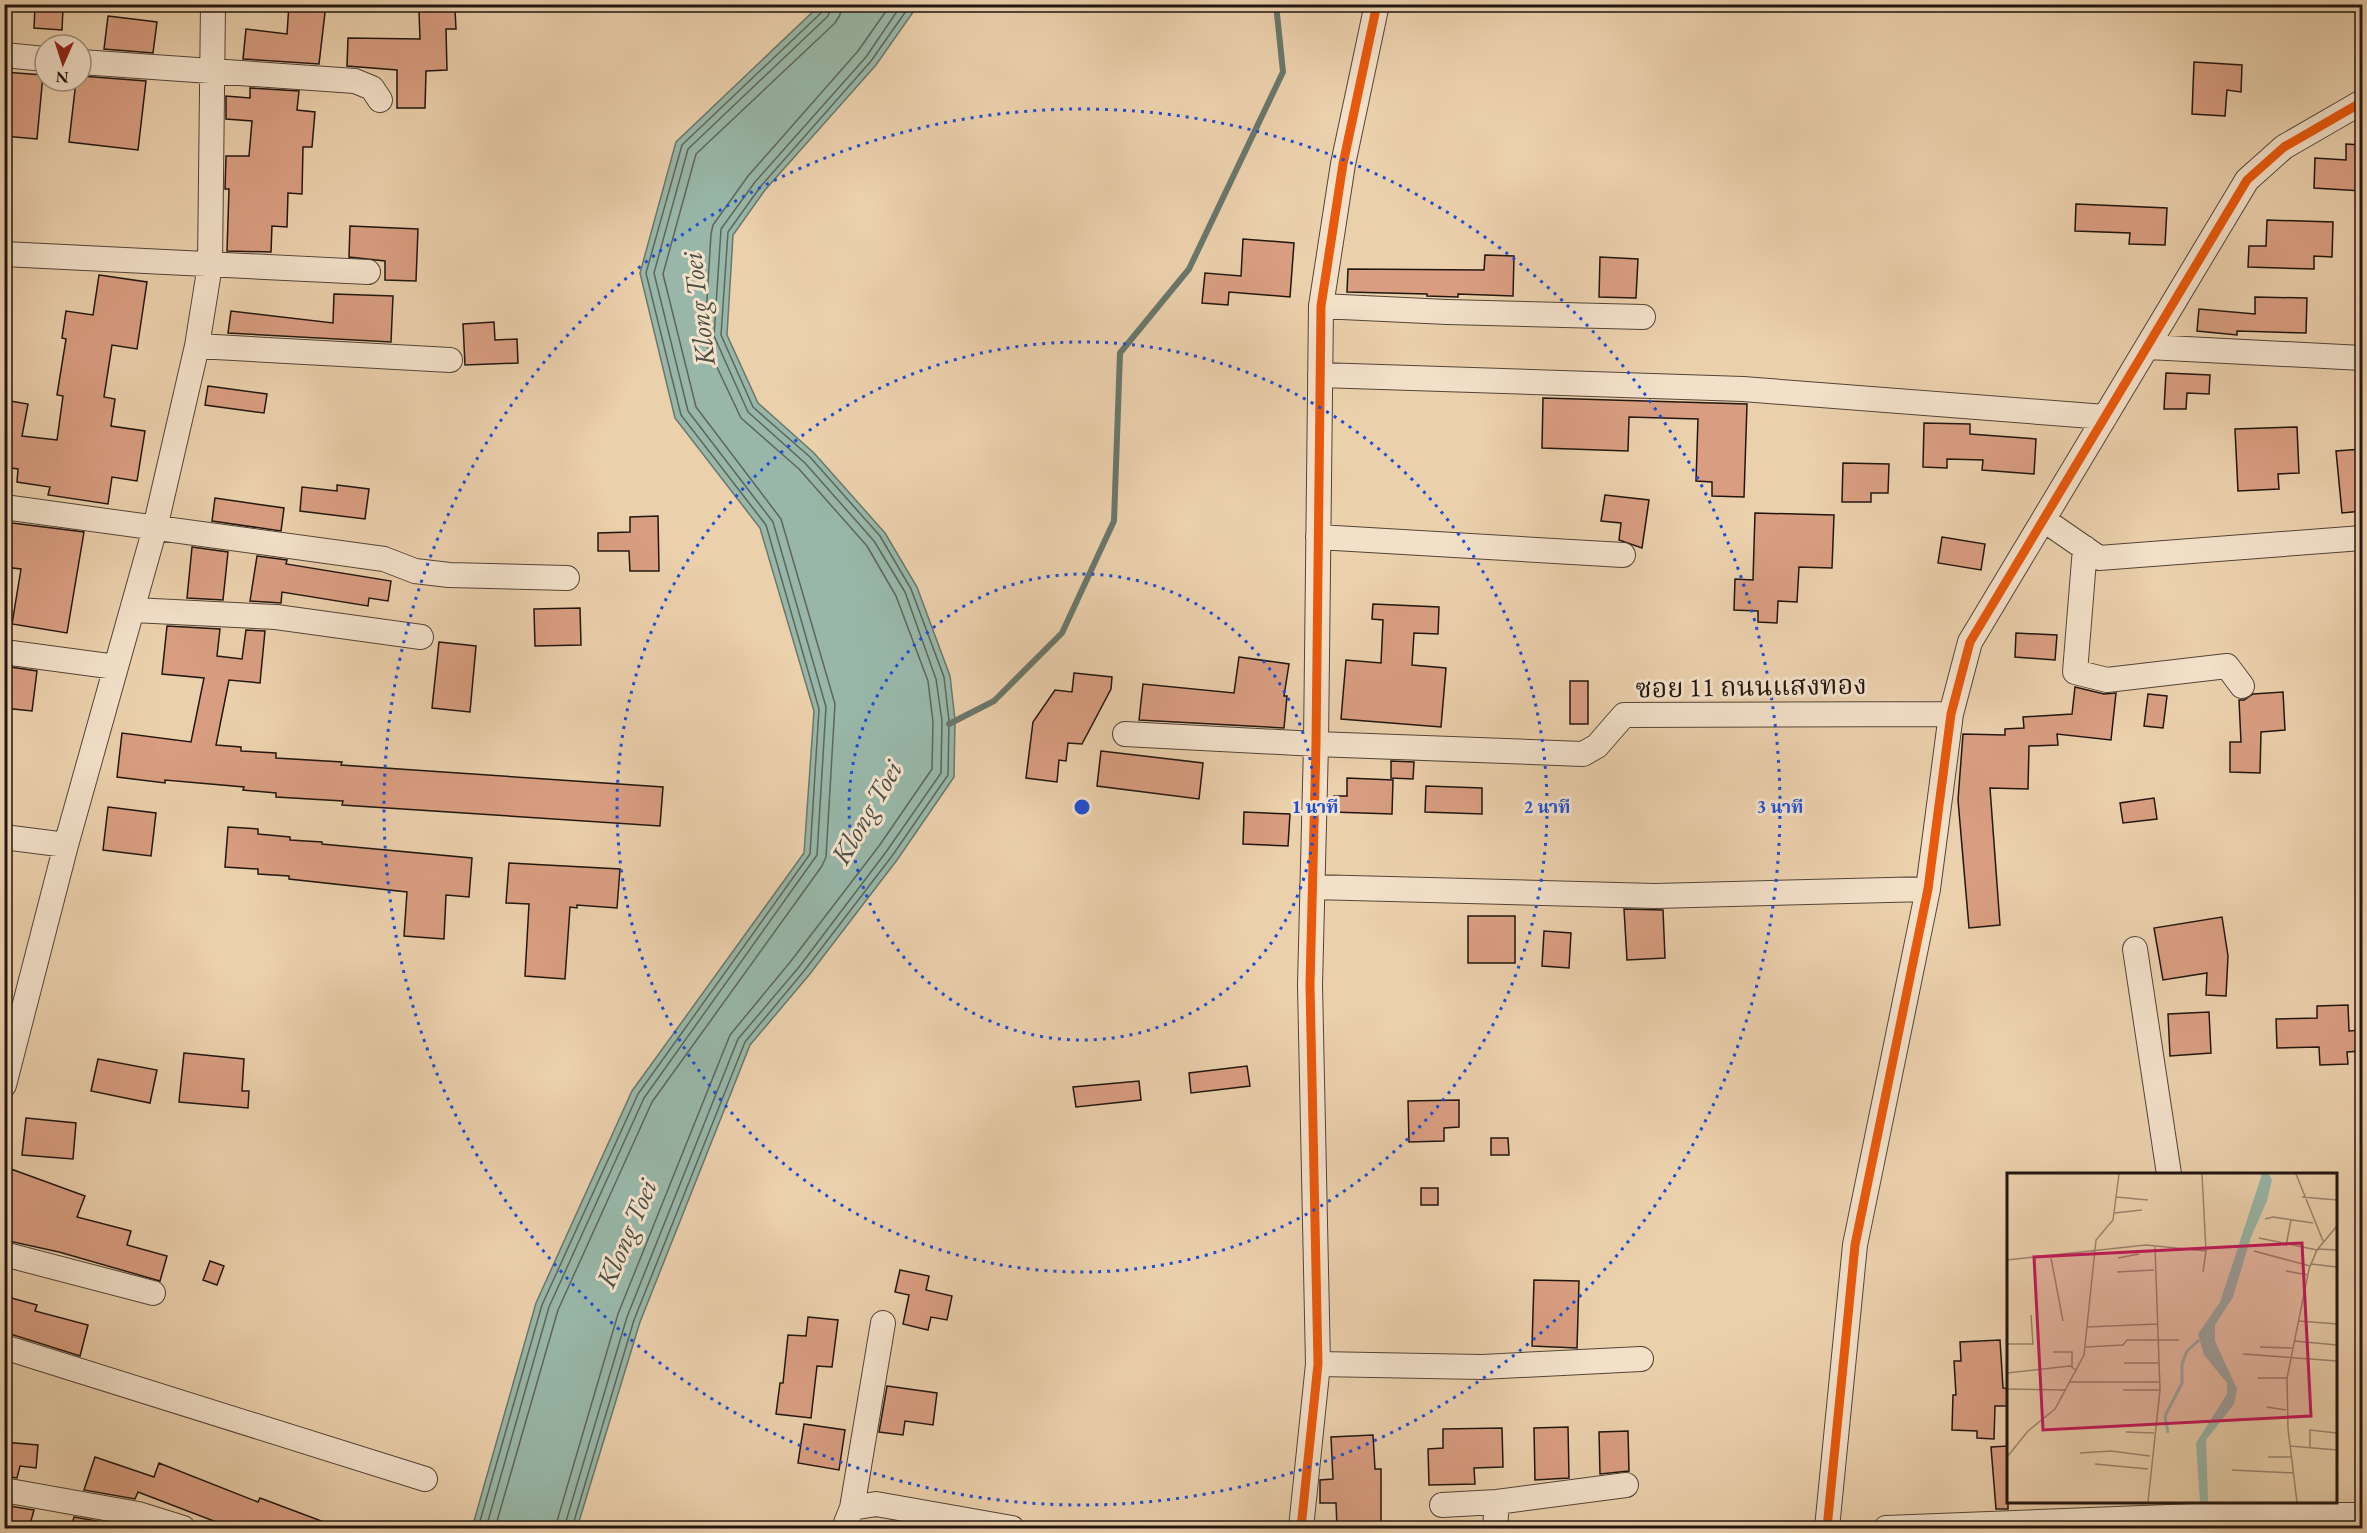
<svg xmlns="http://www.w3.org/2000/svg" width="2367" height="1533" font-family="'EB Garamond','Noto Serif Thai',serif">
<rect width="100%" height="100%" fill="#ebd0ac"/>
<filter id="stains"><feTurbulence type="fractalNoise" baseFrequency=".00333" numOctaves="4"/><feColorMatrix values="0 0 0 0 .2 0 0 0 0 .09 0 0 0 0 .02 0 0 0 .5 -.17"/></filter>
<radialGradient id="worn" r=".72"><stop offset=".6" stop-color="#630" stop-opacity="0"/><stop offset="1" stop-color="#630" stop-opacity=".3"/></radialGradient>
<!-- water -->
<path fill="#98b7a8" stroke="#69776b" stroke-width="1.5" d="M821,4L918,5L876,65L765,190L733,235L727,335L758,403L814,453L885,533L917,587L950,676L955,720L954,777L897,860L809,975L750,1045L640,1322L577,1528H472L536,1303L632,1091L804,853L814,711L760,528L675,418L640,273L676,142Z"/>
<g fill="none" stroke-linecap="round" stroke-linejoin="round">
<!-- shore -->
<path stroke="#5d665c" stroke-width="1.5" d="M478,1528L542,1305L638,1094L810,854L819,709L766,525L681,415L646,273L682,145L823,11L825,4
M486,1528L549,1307L644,1098L817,855L826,707L773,522L688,411L654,273L688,149L828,16L832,4
M495,1528L558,1310L652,1102L822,866L826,857L835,704L781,519L696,407L663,274L696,154L835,23L840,15L841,4
M555,1528L618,1314L730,1035L791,961L879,846L932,769L933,722L928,681L896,596L867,546L799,469L741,418L706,344L705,333L711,234L713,225L748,176L858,51L891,4
M564,1528L627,1317L738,1039L799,967L886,852L941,773L942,721L936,679L905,592L874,541L805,463L748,412L714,336L721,229L755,182L866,57L902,4
M572,1528L634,1320L745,1042L804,971L892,856L948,775L949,721L944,677L911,589L880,536L810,457L753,407L721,335L728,232L761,186L871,61L911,4"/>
<!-- stream -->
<path stroke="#69776b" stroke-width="6" d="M949,724L994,701L1062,633L1114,521L1120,353L1189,269L1283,72L1276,4"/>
</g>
<!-- building -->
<path fill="#d99e81" stroke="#221610" stroke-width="1.5" d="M289,4H326L319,64L243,59L246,29L287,34Z
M35,7L63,9L62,30L34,28Z
M455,10L456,29H446L447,70L426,71L425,108H397V70L347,66L348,38L420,39L419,11Z
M108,16L157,22L153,53L104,49Z
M2194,62L2242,65L2241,92L2227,90L2225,116L2192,114Z
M4,72L43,75L37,139L4,136Z
M81,76L146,81L138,150L69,142L76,81H81Z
M250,88L299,91L297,110L315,112L312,147H303L302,194L288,193L287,227L272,226L271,252L227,251L229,189H225L226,156H249L252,121L226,119V96L250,98Z
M2346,144L2362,145V191L2314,188L2315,158L2346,160Z
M2076,204L2167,208L2165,245L2129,244L2130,233L2075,231Z
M2267,220L2333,222L2332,257L2314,256V269L2248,267L2249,246H2266Z
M350,226L418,229L416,281L385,280V261L349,257Z
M1243,239L1294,243L1290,297L1229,292L1228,305L1202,303L1205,273L1241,276Z
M1485,255L1514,256L1513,296L1458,294V297L1427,296V294L1347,292L1348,269L1484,270Z
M1600,257L1638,259L1636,298L1599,297Z
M99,275L147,282L137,349L112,345L104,397L115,399L111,426L145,431L137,481L112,477L108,504L48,495L50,487L17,482L18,469L4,467V400L28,404L22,436L57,440L63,396L57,395L66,339L62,338L66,311L93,315Z
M334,294L393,296L391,342L228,333L231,311L333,323Z
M2255,297L2307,298L2306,333L2237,331V335L2197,331L2199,309L2255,314Z
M494,322L495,340L517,339L518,363L465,365L463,324Z
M2166,373L2210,375L2209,394L2187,393L2186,409H2164Z
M208,386L267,394L264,413L205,405Z
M1543,398L1747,404L1744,497L1712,496V482L1696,481L1698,419L1629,417L1628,451L1542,448Z
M1924,423L1970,424V434L2036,439L2034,474L1982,470L1983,460L1947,459V468L1923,467Z
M2297,427L2299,473L2278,474L2279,489L2238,491L2235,429Z
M2362,449V511L2342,513L2336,451Z
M1843,463L1889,464L1888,493H1871V502H1842Z
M337,485L369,489L365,519L300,511L302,487L337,491Z
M1605,495L1649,500L1642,548L1619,540L1621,523L1601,521Z
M215,498L284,508L281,531L212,521Z
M1755,513L1834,515L1832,568L1799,567L1797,602L1778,601L1777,623L1758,622V611L1734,610L1735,579L1753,580Z
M658,516L659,571H630L629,551H598V533L630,532V517Z
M4,522L84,532L67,633L12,624L21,569L4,567Z
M1942,537L1985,544L1981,570L1938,563Z
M192,547L228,552L223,600L187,598Z
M257,556L287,560L286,564L391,581L388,601L369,598L368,606L282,592L281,603L250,601Z
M1373,604L1439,607L1438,634L1414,633L1412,665L1446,668L1441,727L1341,719L1346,660L1381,663L1383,620L1372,619Z
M580,608L581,645L535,646L534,609Z
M167,626L220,629L217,656L242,659L246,630L265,631L260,683L229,680L216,745L241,747V751L276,753V758L342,762L341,765L663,787L660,826L342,805L343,801L276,797V793L243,790L244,787L165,780V783L117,777L122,733L191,742L204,678L162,674Z
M2016,633L2057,635L2055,660L2015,657Z
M439,642L476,646L470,712L432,708Z
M1239,657L1289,664L1284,696H1287L1284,728L1139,720L1143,684L1234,693Z
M4,666L37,671L32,711L4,708Z
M1074,673L1112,677L1111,689L1082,744L1068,743L1066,761L1059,760L1057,782L1026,778L1033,722L1055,690L1072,692Z
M1570,681H1588V724H1570Z
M2075,687L2104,694L2116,693L2111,740L2057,734L2058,745L2029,746L2028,789L1990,788L2000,925L1969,928L1958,800L1963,734L2005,735V729L2024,728L2023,717L2072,714Z
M2283,692L2285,730L2261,732L2260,773L2230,772V742H2241L2239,700H2244L2253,694Z
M2148,694L2167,696L2163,728L2144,726Z
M1101,751L1203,763L1199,799L1097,786Z
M1391,761L1414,762L1413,779L1391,778Z
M1347,778L1393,780L1392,814L1333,812L1334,796H1347Z
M1426,786L1482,788V814L1425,812Z
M2154,798L2157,819L2123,823L2120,803Z
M108,807L156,813L151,856L103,850Z
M1244,812L1290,814L1288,846L1243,844Z
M228,827L258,829V834L290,837V840L322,842V844L472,858L469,897L446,895L444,939L404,936L407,892L289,879V876L258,874V869L225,867Z
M509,863L620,869L617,908L577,905V908L570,907L565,979L525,976L529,904L506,903Z
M1624,909L1663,910L1665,958L1627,960Z
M1468,916H1515V963H1468Z
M2222,917L2228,956L2226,996L2206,995L2207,973L2163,980L2154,928Z
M1544,931L1571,933L1569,968L1542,966Z
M2348,1005L2349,1031L2362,1030V1051L2347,1052L2348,1064L2320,1065L2319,1047L2277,1048L2276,1019L2317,1018V1006Z
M2209,1012L2211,1053L2170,1056L2168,1014Z
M184,1053L244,1059L242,1091H249L248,1108L179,1102Z
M98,1059L157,1070L150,1103L91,1091Z
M1247,1066L1250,1086L1191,1093L1189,1073Z
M1139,1081L1141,1100L1076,1107L1073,1087Z
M1459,1100V1127L1444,1128V1141L1409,1142L1408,1101Z
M26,1118L76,1123L73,1159L22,1155Z
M1491,1138H1508L1509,1155H1491Z
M11,1169L85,1196L77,1217L131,1231L127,1245L167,1256L160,1281L59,1252L4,1240V1199Z
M1421,1188H1438V1205H1421Z
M210,1261L224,1266L217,1285L203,1280Z
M900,1270L929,1276L926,1290L952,1296L947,1320L931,1317L928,1330L903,1324L909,1295L895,1292Z
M1534,1280L1579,1281L1577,1348L1532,1346Z
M4,1296L37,1305L35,1311L88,1325L80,1356L4,1332Z
M808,1317L838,1320L832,1367L817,1366L811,1418L776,1414L780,1383H783L788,1335L806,1336Z
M2000,1340L2003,1388L2008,1389V1406H1995L1994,1439L1977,1438V1431L1952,1430L1953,1395H1956L1954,1361H1961L1960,1342Z
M887,1386L937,1393L933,1425L905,1421L903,1435L879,1432Z
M804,1424L845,1430L839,1470L798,1463Z
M1568,1427L1569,1478L1535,1480L1534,1428Z
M1502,1428L1503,1467L1474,1468L1475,1484L1429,1485L1428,1449L1443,1448V1429Z
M1628,1431L1629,1471L1600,1474L1599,1432Z
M1373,1435L1375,1469H1381V1528H1337L1336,1503H1320V1480L1333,1479L1331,1437Z
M4,1442L38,1445L36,1468L20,1466L17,1478L4,1476Z
M2008,1446V1509H1996L1991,1447Z
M95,1457L154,1477L159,1463L258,1502L260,1498L340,1528H232L138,1492L135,1499L84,1490Z
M4,1505L34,1510L29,1528H4Z
M74,1517L114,1524L113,1528H71Z"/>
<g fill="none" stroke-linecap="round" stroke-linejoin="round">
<defs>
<path id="minor" d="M4,55L45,59
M81,62L355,81L372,88L380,100
M4,254L368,272
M1321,306L1447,312L1643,317
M197,346L450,360
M2148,347L2362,358
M1320,375L1743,389L2105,417
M4,507L384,559L415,571L449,575L567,578
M2044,520L2099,558L2362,538
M1318,537L1623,555
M2085,548L2075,672L2107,680L2227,666L2242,686
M133,610L276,617L421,637
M4,652L116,667
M1125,734L1316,744L1583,754L1597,746L1624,715L1951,714
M4,837L66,845
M1312,887L1655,896L1928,889
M2135,949L2169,1174
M4,1085L66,845L155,528L197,346L210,265L213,4
M4,1254L153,1293
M4,1347L425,1479
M1318,1364L1482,1367L1641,1359
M4,1490L138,1514L183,1528
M1442,1505L1497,1502L1626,1485
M852,1508L883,1323
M844,1528L852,1508L876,1504L1012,1528
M1301,1528L1318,1364L1310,985L1316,744L1321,306L1343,164L1377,4
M1495,1528L1497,1502
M1827,1528L1855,1245L1928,889L1951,714L1970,642L2247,180L2284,147L2362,102
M1886,1528L2220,1515H2362"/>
</defs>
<!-- minor casing -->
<use href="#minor" stroke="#544437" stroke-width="26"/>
<!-- minor -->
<use href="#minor" stroke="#f2e0c9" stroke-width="24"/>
<defs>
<path id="cycleway" d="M1301,1528L1318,1364L1310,985L1316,744L1321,306L1343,164L1377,4
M1827,1528L1855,1245L1928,889L1951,714L1970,642L2247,180L2284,147L2362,102"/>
</defs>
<!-- cycleway casing -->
<use href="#cycleway" stroke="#f2e0c9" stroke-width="13"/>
<!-- cycleway -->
<use href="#cycleway" stroke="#e8590c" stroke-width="9"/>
</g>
<!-- distance rings -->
<g fill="none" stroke="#1d4ed8" stroke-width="3" stroke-dasharray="3 6">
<circle cx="1082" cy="807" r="233"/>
<circle cx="1082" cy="807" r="465"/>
<circle cx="1082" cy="807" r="698"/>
</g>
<g text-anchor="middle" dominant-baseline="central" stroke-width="6" stroke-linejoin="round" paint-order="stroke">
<!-- street labels -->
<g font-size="27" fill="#221610" stroke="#f2e0c9">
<text transform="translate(1751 686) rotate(-1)">ซอย 11 ถนนแสงทอง</text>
</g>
<!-- water labels -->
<g font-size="28" font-style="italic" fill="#4b4e45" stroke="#f2e0c9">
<text transform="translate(698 309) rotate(-97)">Klong Toei</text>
<text transform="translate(866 812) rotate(-60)">Klong Toei</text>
<text transform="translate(626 1233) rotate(-67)">Klong Toei</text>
</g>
</g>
<!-- overview -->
<g transform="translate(2007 1173)">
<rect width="330" height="330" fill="#ebd0ac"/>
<path d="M255,1H262L265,7L260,28L244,64L226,124L208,152V168L230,216L227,231L199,267L201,329H193L189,270L220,221V210L197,182L191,161L213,129Z" fill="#98b7a8"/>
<path fill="none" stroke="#98b7a8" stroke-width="3" d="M161,260L158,243L175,210V191L180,178L192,167"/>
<path fill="none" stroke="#9b866e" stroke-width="1.5" d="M289,1L316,68M109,24L141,27M295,24L330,27M107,40L135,37M258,46L266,44L306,50M252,65L310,77M279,73L284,47M311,76L330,77M247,78L303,93M44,85L56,148M111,85L132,81M0,87L139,72L199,78L195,1M304,91L330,94M279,98L301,102M110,99L147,97M196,99L199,78M292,148L330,151M80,154L150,151M287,168L330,172M0,171H26L24,142M79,174L116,172L120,167H172M253,174L285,175M46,179H65V194M236,181L330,188M117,190H152M0,200L63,193L69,197M251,205H280M63,209H152M0,216L59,217M116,217H153M260,234L279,237M119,259L147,260M283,273L330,277M303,274V257L330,260M73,280L104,278L143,283M0,284L21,258L48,236L77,182L89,67L106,47L112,1M261,284H285M88,291L141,296M225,297L287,300M141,329L153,217L148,73M290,329L281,256L280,205L302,96L310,77L330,53"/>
<path fill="#c2185b" fill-opacity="0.15" stroke="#c2185b" stroke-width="3" d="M295,70L304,243L36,257L27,84Z"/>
<rect width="330" height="330" fill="none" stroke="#221610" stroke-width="3"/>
</g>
<circle cx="1082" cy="807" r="9" fill="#1d4ed8" stroke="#f2e0c9" stroke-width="3"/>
<g font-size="18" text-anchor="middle" font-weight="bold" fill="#1d4ed8" stroke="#f2e0c9" stroke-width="6" stroke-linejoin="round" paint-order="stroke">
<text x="1315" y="813">1 นาที</text>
<text x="1547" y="813">2 นาที</text>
<text x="1780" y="813">3 นาที</text>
</g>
<!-- margin -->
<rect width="2367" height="1533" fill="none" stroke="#ebd0ac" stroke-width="24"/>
<rect x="6" y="6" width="2355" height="1521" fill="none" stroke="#221610" stroke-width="3"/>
<rect x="12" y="12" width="2343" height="1509" fill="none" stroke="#221610" stroke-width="1.5"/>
<!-- north arrow -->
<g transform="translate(63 63) rotate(183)"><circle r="28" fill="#f2e0c9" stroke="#9f8f7f" stroke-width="1.5"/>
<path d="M0-4.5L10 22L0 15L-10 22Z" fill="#8f2418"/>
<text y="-9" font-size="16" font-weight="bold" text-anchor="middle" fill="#221610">N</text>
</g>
<rect width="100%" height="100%" filter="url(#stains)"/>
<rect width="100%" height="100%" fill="url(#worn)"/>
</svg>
